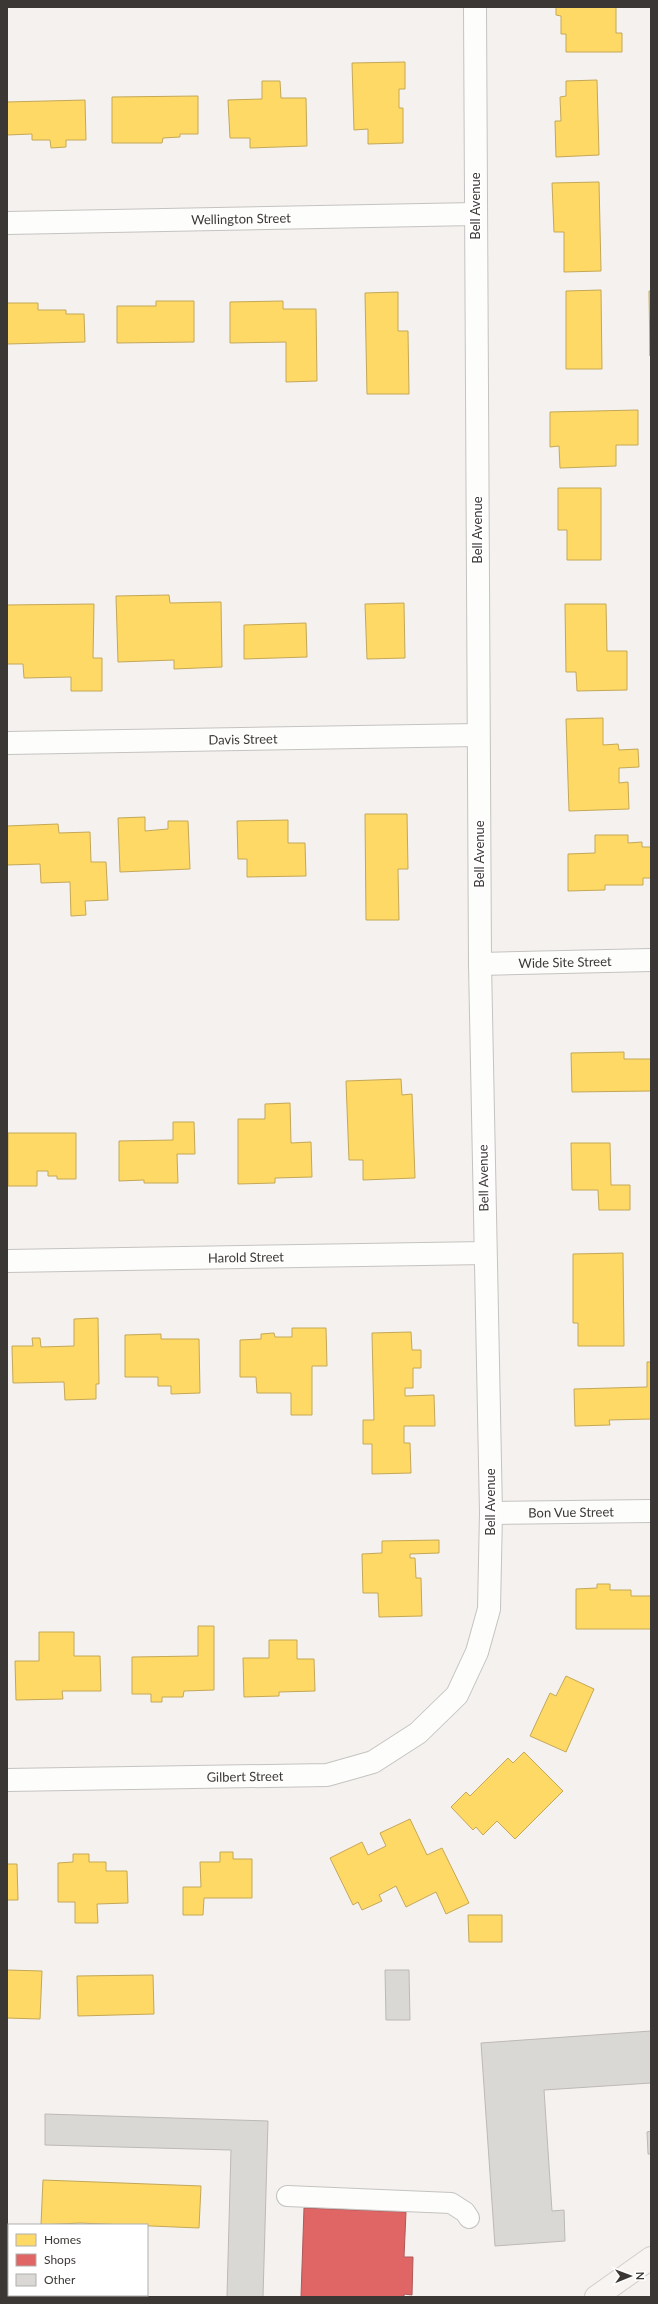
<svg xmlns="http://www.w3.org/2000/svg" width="658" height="2304" font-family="Lato,sans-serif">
<rect width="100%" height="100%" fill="#f4f1ee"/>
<!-- homes -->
<path fill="#ffd966" stroke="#c4a857" d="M556,7H616V33H622V52H566V34H561V16L556,15Z
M405,62V89H399V108H403V143L368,144V129L354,130L352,63Z
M597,80L599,155L556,157L555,121H561L560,97L566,96V81Z
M262,81H280L281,98H306L307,146L250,148V138H230L228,100L262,99Z
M198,96V134H180V137L163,138L162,143H112V97Z
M85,100L86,140H66V147L51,148L50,140H32V134L7,135V102Z
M599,182L601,271L564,272V232H554L552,183Z
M601,290L602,369H566V291Z
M649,291H651L650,356Z
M398,292V331H408L409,394H367L365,293Z
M156,301H194V342L117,343V306H156Z
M283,301V309H316L317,381L286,382V342L230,343V302Z
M7,303H38V310H66V314H84L85,342L7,344Z
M638,410V445H616V466L560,468L559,446L550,447V412Z
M558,488H601V560H567V530H558Z
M169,595L170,603L221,602L222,667L174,669V660L118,662L116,596Z
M404,603L405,658L367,659L365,604Z
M94,604L93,658H102V691H71V677L24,678L23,664H7V605Z
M565,604H606L607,651H627V690L577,691L576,672H566Z
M306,623L307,657L244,659V625Z
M603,718V745L618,744L619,750L638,749L639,767L619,768V783L628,782L629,809L569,811L566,719Z
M365,814H407L408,869H398L399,920H366Z
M145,817V831L168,829V821H188L190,869L120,872L118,818Z
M288,820V843H305L306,876L247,877V859H238L237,821Z
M58,824L59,833L90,832L91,862H106L108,900L85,901L86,915L71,916L70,882L41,883L40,864L7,865V826Z
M595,835H628V843L642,842V847H651V878H643V885H605V890L568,891V854L595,853Z
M624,1052V1059H651V1091L572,1092L571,1053Z
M401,1079L402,1095L412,1094L415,1178L363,1180V1160H349L346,1081Z
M290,1103L291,1143L311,1142L312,1177L275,1178V1183L238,1184V1119H265V1104Z
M173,1122H194L195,1154H177L178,1183H144V1180L119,1181V1141L173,1140Z
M8,1133H76V1179H57V1176H48V1171H37V1186H8Z
M571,1143H610L611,1185H630V1210H599L598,1190H572Z
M623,1253L624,1346H578V1323H573V1254Z
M98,1318L99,1384H96V1399L65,1400L64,1382L13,1383L12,1346H33L32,1338H40L41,1347L74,1346V1319Z
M292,1328H326L327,1366H312V1415H291V1393H257L256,1377H240V1340L261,1339V1334L274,1333L275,1337H292Z
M411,1332L412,1350H421V1368H413V1388H405V1396L434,1395L435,1426H404V1443H410L411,1473L372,1474V1444H363V1420H374L372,1333Z
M161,1334V1339H199L200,1393L171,1394V1386H158V1377H125V1335Z
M647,1362H651V1419L609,1420L610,1425L575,1426L574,1389L647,1387Z
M439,1540V1553L410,1554V1558H415L416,1578H421L422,1616L379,1617L378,1593H363L362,1554L382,1553V1541Z
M597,1584H610V1590H631V1596H651V1629H576V1589L597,1588Z
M198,1626H214V1690L184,1691L183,1697H162V1702H151V1694H132V1657L198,1656Z
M39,1632H74V1656H100L101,1691H62L63,1699L16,1700L15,1661H39Z
M269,1640H297V1659H314L315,1691L279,1692V1696L244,1697L243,1658H269Z
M566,1676L594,1689L566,1752L530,1736L550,1693L556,1696Z
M524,1752L563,1791L515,1839L497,1821L483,1835L476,1827L473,1830L451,1807L466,1792L470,1796L508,1758L513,1763Z
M410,1819L427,1855L442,1848L469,1903L446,1914L436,1892L406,1907L396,1886L379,1895L382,1901L362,1910L358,1902L353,1905L330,1858L362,1842L368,1855L386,1846L380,1833Z
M220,1852H233V1859H252V1898H204L203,1915H183V1887H201L200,1862H220Z
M73,1854H89V1862H106V1871H127L128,1903L97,1904L98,1923H75V1902H58V1863L73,1862Z
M7,1864H17L18,1900H7Z
M468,1915H502V1942H469Z
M7,1970L42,1971L40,2019L7,2018Z
M153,1975L154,2014L78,2016L77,1976Z
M43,2180L201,2186L199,2228L80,2223L41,2225Z
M38,2295H77V2297H38Z"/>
<!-- shops -->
<path fill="#e06666" stroke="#ae5857" d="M304,2208L406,2212L404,2257H413L412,2295L404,2294V2297H301Z"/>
<!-- building -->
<path fill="#dad8d5" stroke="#bcb9b7" d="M385,1970H409L410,2020H386Z
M651,2031V2083L544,2090L552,2211L564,2210L565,2241L495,2246L481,2043Z
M45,2114L268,2121L263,2297H227L231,2150L45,2145Z
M651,2131V2154H648L647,2132Z"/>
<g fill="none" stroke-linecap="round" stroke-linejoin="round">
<defs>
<path id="service" d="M287,2196L451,2203L465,2212L469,2218"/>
<g id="minor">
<path id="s1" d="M7,223L475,214"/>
<path id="s2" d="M7,743L478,735"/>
<path id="s3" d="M480,964L651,960"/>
<path id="s4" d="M7,1261L485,1253"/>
<path id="s5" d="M491,1513L651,1511"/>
<path id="s6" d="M7,1780L327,1775L373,1762L418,1733L457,1695L477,1652L489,1609L491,1513L480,964L475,7"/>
</g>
<path id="primary" d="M596,2297L651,2258"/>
</defs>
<!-- service casing -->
<use href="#service" stroke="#c5c3c1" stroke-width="22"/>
<!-- minor casing -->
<use href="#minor" stroke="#c5c3c1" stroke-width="24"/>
<!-- primary casing -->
<use href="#primary" stroke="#d0cecc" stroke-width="24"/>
<!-- service -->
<use href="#service" stroke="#fdfdfc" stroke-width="20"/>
<!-- minor -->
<use href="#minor" stroke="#fdfdfc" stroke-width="22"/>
<!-- primary -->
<use href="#primary" stroke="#f8f4f2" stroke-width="22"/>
</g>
<g text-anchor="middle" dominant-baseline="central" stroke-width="4" stroke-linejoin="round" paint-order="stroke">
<!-- street labels -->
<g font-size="13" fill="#3a3735" stroke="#fff">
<text transform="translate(475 206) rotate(-90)">Bell Avenue</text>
<text stroke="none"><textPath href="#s1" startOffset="234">Wellington Street</textPath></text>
<text transform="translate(477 530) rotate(-90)">Bell Avenue</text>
<text stroke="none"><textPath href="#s2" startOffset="236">Davis Street</textPath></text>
<text transform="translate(479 854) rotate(-90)">Bell Avenue</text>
<text stroke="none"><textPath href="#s3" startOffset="85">Wide Site Street</textPath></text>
<text transform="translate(483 1178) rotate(-91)">Bell Avenue</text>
<text stroke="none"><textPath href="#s4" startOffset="239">Harold Street</textPath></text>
<text transform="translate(490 1502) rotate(-90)">Bell Avenue</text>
<text stroke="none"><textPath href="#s5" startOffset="80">Bon Vue Street</textPath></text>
<text stroke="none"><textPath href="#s6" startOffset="238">Gilbert Street</textPath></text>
</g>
</g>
<!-- border -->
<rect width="658" height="2304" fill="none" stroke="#3a3735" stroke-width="16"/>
<!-- legend -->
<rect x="8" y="2224" width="140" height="72" fill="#ffffff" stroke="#b0afae"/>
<rect x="16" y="2234" width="20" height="12" fill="#ffd966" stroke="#b0afae"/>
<text x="44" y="2244" font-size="12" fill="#3a3735">Homes</text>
<rect x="16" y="2254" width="20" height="12" fill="#e06666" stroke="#b0afae"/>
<text x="44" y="2264" font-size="12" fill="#3a3735">Shops</text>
<rect x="16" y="2274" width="20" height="12" fill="#dad8d5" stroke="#b0afae"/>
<text x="44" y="2284" font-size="12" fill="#3a3735">Other</text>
<!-- north arrow -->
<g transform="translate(630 2276) rotate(89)" stroke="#ffffff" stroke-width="3" paint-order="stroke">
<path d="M0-3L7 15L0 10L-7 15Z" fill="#3a3735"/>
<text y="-6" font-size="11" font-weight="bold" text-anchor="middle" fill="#3a3735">N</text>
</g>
</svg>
